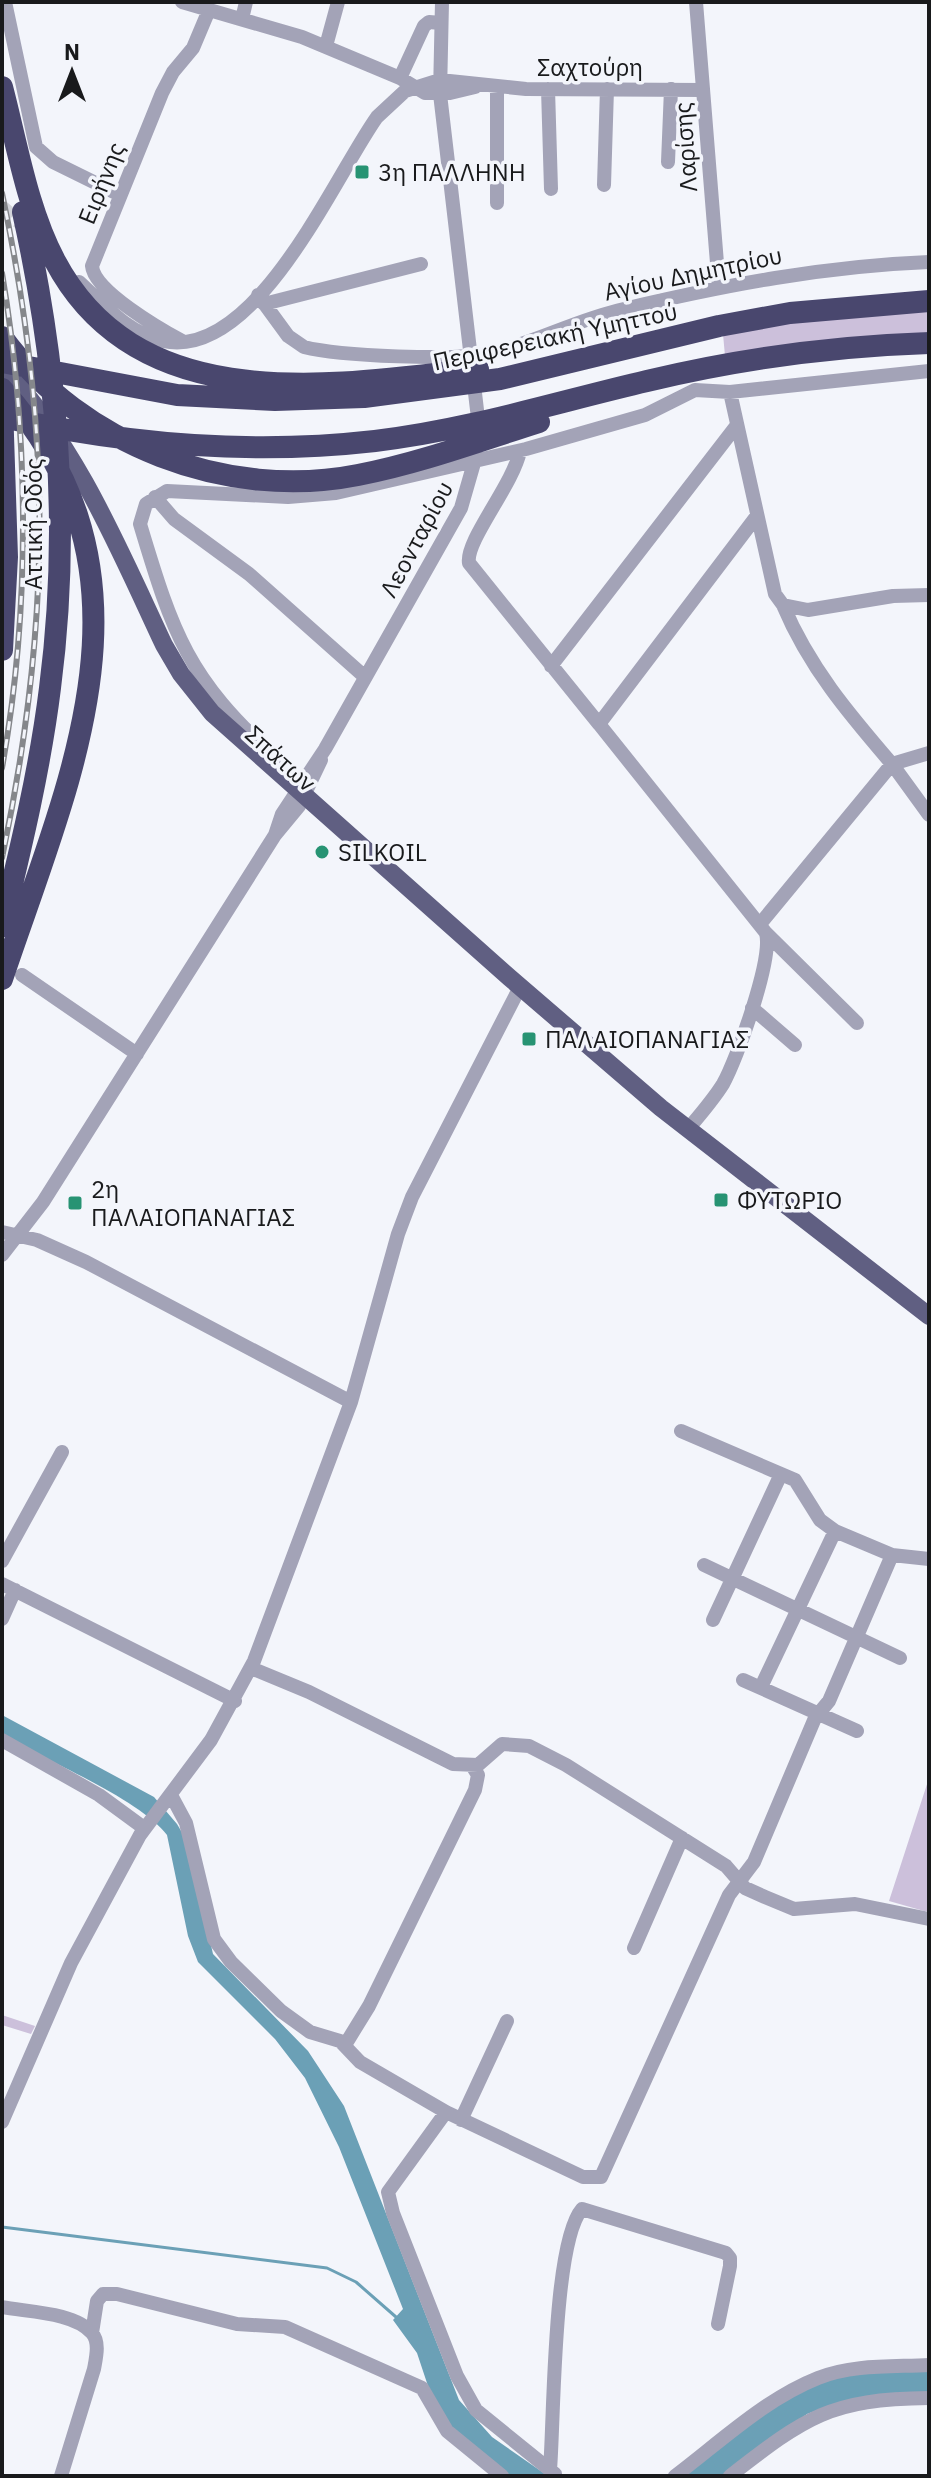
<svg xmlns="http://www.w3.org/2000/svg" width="931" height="2478" font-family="'IBM Plex Sans',sans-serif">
<rect width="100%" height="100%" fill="#f3f5fb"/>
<!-- green -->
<path fill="#ccc0db" d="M929,309V332L725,356L723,334L770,325Z
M929,1778V1911H924L889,1901Z
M2,2015L35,2026L31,2034L2,2025Z"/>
<!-- water -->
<path fill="#6ba0b6" d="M2,1715L154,1797L177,1824L187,1841L213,1954L308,2051L344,2106L459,2400L492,2437L548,2476H508L452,2430L431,2395L417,2353L393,2320L403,2309L339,2147L305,2078L275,2039L198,1962L188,1936L167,1835C141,1800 44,1759 2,1736Z
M929,2371V2393L829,2406L807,2414L724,2476H682C725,2444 769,2402 819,2382C852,2370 894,2373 929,2371Z"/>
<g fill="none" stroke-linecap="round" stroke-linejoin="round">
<!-- stream -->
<path stroke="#6ba0b6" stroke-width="3" d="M2,2227L327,2268L356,2282L396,2317"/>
<!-- minor-tunnel -->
<path stroke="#d2d4da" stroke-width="14" stroke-dasharray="14 7" stroke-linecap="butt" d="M2,207L27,229"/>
<!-- minor -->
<path stroke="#a3a3b7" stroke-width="14" d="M5,2L36,147L53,162L120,195
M182,2L302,37L400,78L425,93H450L475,87
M442,2L440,94L479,427
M696,2L719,288
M242,19L246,2
M326,46L338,2
M400,78L424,26L429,22L441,23
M497,87V203
M548,89L551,189
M668,162L671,89
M604,185L607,89
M79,282C104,305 129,334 163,341C256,361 334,177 377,117L405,91L440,80L526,89L702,90
M258,295L288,336L304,347C339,356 457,361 491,353C537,342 578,319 624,309C725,285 825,266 929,262
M264,304L421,264
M182,341C160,329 94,291 92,266L162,93L173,72L193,48L209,10
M730,392L775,594L783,605L808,610L893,596L929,595
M520,451C513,485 465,541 469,563L599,724L756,517
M155,497L174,519L249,574L365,677
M783,605C809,667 849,714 892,764L929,753
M551,666L737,425
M599,724L766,933L857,1023
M275,757C188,679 173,634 140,524L146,504L167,491L288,497L336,493L526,449L645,415L695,390L730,392L929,371
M275,835L282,814L325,749L461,508L476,456
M760,924L892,764L929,815
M22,975L137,1054
M752,1008L795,1045
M688,1129C700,1115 713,1100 723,1084C737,1059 773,959 766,933
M2,1232L37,1240L86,1262L351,1402
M2,1255L43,1202L275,835L299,806L321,760
M681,1431L795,1480L820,1520L835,1531L892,1555
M2,1561L62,1452
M704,1565L900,1658
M2,1584L235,1701
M2,1619L15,1590
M713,1620L781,1474
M251,1668L309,1692L453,1764L478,1765L502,1744L529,1746L566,1765L726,1866L745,1888L765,1897L794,1909L855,1904L929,1919
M743,1680L857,1731
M761,1687L835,1531
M2,1740L99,1795L144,1828
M171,1795L186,1823L214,1939L231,1962L281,2011L310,2032L340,2041L360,2062L446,2112L583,2177H601L729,1895L754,1862L815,1718L829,1701L892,1555L929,1559
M634,1948L682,1838
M345,2045L369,2006L475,1790L478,1775L473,1767
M446,2112L388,2192L393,2213L457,2376L476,2410L555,2474
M461,2120L507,2021
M2,2122L71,1963L140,1835L211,1740L254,1661L351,1402L398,1234L412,1197L520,987
M2,2307C27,2312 74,2312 92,2333C100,2342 96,2358 94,2369L61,2476
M92,2333L97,2301L103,2294H117L237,2324L285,2327L422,2388L447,2431L502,2476
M550,2470C554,2421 553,2242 582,2209L726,2253L730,2258V2266L718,2324
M675,2476C720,2442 765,2399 818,2378C853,2364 893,2367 929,2365
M730,2476C806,2417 830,2399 929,2398"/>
<!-- major -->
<path stroke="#605f82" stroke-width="18" d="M2,366C77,447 118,547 164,645L181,674L212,713L510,978L661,1108L929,1316"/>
<!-- highway -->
<path stroke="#49476e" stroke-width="22" d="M2,87C17,144 27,208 55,261C138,418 331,386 478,369
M2,337C81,445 227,501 358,475C420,463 479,441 539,422
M2,362L177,395L275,400L364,397L500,379L719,326L790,313L929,301
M2,389C169,574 69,779 2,979
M2,405L7,557L2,650
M2,417C123,444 252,455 375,441C468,430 557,402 647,381C739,359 835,346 929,343
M2,926C21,847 40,769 50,688C71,527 58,369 23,212"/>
<defs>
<path id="rail" d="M2,193C52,430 52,621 2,858
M2,273C29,434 31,607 2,768"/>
</defs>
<!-- rail casing -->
<use href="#rail" stroke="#85878b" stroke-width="6"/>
<!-- rail -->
<use href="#rail" stroke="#f3f5fb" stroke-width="3" stroke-dasharray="9" stroke-linecap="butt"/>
</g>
<!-- markers -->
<g fill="#279373" stroke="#f3f5fb" stroke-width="3">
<rect x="354" y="164" width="16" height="16" rx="4"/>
<circle cx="322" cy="852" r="8"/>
<rect x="521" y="1031" width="16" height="16" rx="4"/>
<rect x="713" y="1192" width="16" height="16" rx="4"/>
<rect x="67" y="1195" width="16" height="16" rx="4"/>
</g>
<g text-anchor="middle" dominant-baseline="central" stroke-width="7" stroke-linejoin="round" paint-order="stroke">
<!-- street labels -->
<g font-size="24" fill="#191a1c" stroke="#f3f5fb">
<text x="590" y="67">Σαχτούρη</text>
<text transform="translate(685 147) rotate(-94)">Λαρίσης</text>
<text transform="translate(101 183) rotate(-68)">Ειρήνης</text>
<text transform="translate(693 273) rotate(-12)">Αγίου Δημητρίου</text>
<text transform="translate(555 336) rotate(-12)">Περιφερειακή Υμηττού</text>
<text transform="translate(33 524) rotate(-90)">Αττική Οδός</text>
<text transform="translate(416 539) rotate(-62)">Λεονταρίου</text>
<text transform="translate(281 758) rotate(42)">Σπάτων</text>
</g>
<!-- poi labels -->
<g font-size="24" fill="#191a1c" stroke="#f3f5fb" text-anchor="start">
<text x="378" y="172">3η ΠΑΛΛΗΝΗ</text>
<text x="338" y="852">SILKOIL</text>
<text x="545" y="1039">ΠΑΛΑΙΟΠΑΝΑΓΙΑΣ</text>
<text x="91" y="1189">2η<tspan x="91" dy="28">ΠΑΛΑΙΟΠΑΝΑΓΙΑΣ</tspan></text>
<text x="737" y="1200">ΦΥΤΩΡΙΟ</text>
</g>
</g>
<!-- border -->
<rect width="931" height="2478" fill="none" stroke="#191a1c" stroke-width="8"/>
<!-- north arrow -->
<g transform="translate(72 72)" stroke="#f3f5fb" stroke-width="6" paint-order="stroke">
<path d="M0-6L14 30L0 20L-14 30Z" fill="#191a1c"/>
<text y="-12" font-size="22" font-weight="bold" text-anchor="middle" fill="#191a1c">N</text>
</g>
</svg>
